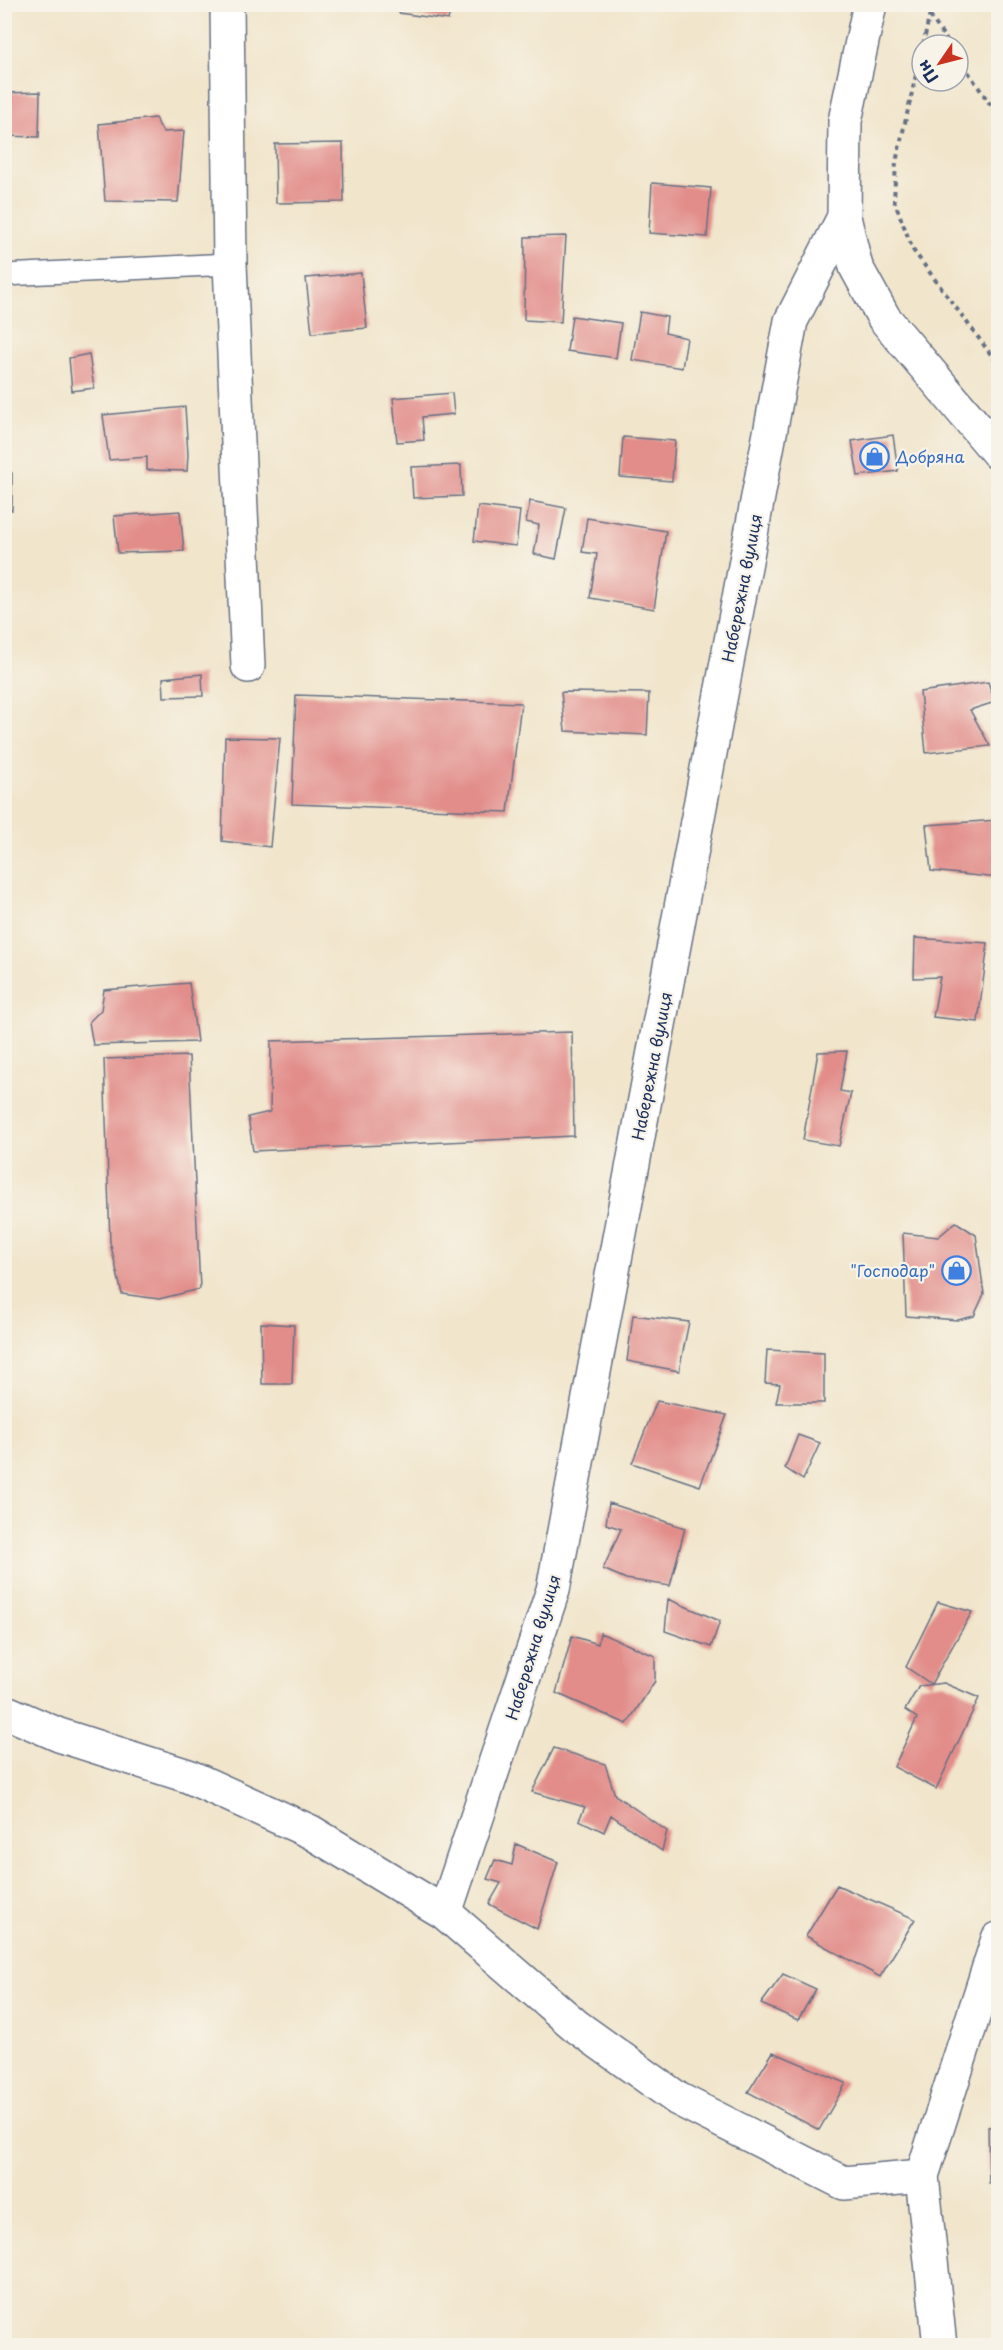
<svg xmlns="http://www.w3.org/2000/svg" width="1003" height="2350" font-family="'Playpen Sans',sans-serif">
<rect width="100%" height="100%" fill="#f7f3e8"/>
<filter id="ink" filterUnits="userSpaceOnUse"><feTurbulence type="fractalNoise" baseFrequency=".0167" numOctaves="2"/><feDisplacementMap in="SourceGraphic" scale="12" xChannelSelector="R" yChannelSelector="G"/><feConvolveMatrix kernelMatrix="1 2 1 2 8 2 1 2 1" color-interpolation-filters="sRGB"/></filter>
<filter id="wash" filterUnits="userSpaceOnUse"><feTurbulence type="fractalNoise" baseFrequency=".008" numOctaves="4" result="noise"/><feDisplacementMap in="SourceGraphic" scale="24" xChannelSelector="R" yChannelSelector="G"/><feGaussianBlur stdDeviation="1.35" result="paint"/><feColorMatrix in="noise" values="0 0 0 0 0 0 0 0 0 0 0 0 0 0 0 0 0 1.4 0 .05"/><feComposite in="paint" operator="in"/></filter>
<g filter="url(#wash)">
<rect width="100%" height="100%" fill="#f1e5cb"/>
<g id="blocks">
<!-- building -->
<path fill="#e28d8a" d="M400,4H452L448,20L399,13Z
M40,92L39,137L4,136V93Z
M155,118L163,132L184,131L178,202L105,201L99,124Z
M343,143L344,202L276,203L275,144Z
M652,183L711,188L707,237L649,233Z
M566,236L561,322L524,320L525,237Z
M361,273L367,328L312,333L306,278Z
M640,312L667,317L665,333L687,338L682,368L632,360Z
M572,316L621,323L616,358L567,351Z
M89,354L94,388L72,391L69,358Z
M452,393L454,414L422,417L424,440L397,442L393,398Z
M185,407L188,454L187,471L147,470V457L109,460L103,415Z
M893,435L898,471L858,476L852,441Z
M623,437L675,441L672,481L620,477Z
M461,465L462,496L413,498L411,467Z
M4,473H12V510H4Z
M530,501L566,508L556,559L534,554L539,525L526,522Z
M478,506L520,511L516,546L474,541Z
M180,511L184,551L118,553L114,516Z
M587,518L666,531L654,609L590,598L597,554L582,552Z
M202,674L203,696L164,697L163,678Z
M988,682L995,702L970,710L990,746L926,753L920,692Z
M561,692L649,693L647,735L565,731Z
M296,695L521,703L508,812L292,804Z
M225,737L280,738L270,847L222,841Z
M998,820V878L931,871L926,825Z
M915,938L988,943L978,1022L933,1017L940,977L914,978Z
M189,983L197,1042L93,1045L89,1022L101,1010L104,990Z
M572,1032L574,1136L253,1151L248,1117L270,1112L271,1041Z
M847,1051L840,1091L851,1093L839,1146L803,1140L818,1052Z
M189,1056L200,1289L159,1299L122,1294L110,1242L104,1059Z
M956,1222L976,1235L984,1294L974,1316L958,1320L906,1316L903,1233L938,1237Z
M633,1315L689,1322L679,1371L627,1361Z
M261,1323L294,1325L292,1384H262Z
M767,1350L824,1353V1403H776L780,1384L765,1383Z
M657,1401L727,1415L700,1486L632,1463Z
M798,1435L820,1443L803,1480L785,1468Z
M609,1503L685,1528L670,1586L626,1579L603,1569L621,1529L606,1524Z
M668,1599L720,1621L711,1647L665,1631Z
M938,1602L972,1612L931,1684L906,1667Z
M600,1633L655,1656V1681L627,1724L556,1693L572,1636L598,1644Z
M944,1683L979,1698L936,1789L894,1767L917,1718L905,1710L919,1686Z
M554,1748L605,1764L615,1795L667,1831L662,1851L611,1815L604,1832L579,1820L585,1807L532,1792Z
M516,1844L558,1862L537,1929L489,1904L501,1883L487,1879L495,1860L512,1865Z
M837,1885L915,1919L880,1977L806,1936Z
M783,1974L816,1989L798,2020L761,2004Z
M773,2052L846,2083L819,2130L748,2092Z
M998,2126V2182L989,2183L988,2127Z
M998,2248V2274L997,2275L994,2249Z"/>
</g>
</g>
<g filter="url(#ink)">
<use href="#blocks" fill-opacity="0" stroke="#666f84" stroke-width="1.5"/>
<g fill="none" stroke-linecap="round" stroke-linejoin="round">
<defs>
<path id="service" d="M4,275L230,264"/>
<path id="minor" d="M227,4L230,264L248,666
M4,1711L59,1735L188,1776L311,1832L445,1913L576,2026L678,2099L844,2183L922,2176
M445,1913L553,1590L791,321L844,217"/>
<path id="tertiary" d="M870,4L845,121L844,217L856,267L884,318L998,453
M940,2346L922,2176L998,1939"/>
</defs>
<!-- service casing -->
<use href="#service" stroke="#666f84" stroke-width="24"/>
<!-- minor casing -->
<use href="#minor" stroke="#666f84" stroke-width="36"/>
<!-- tertiary casing -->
<use href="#tertiary" stroke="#666f84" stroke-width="36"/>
<!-- path -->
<path stroke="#666f84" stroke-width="4" stroke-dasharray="4.5 4.5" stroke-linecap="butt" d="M930,16L950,45
M923,45L932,4
M922,49L896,162L894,200L913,250L998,364
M958,57L998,116"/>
<!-- service -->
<use href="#service" stroke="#fff" stroke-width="21"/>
<!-- minor -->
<use href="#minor" stroke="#fff" stroke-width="33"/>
<!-- tertiary -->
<use href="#tertiary" stroke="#fff" stroke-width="33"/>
</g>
</g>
<!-- icons -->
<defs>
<symbol id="shop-ring" viewBox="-11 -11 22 22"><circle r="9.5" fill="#f7f3e8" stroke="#3f7fe0" stroke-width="1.5"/><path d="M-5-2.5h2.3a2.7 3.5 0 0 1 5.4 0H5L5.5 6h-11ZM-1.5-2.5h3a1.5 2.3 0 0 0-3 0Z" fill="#3f7fe0"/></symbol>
</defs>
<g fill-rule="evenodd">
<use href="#shop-ring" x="858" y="440" width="33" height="33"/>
<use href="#shop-ring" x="940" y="1254" width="33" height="33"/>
</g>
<g text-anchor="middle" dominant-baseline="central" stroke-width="4.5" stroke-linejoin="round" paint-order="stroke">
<!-- shop labels -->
<g font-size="16" fill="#366cbe" stroke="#f7f3e8" text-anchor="start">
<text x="896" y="456">Добряна</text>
<text x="935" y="1270" text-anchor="end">"Господар"</text>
</g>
<!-- street labels -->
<g font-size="16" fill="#1b2f5e" stroke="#f7f3e8">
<text transform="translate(741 588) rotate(-79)">Набережна вулиця</text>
<text transform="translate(651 1066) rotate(-79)">Набережна вулиця</text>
<text transform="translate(532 1647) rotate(-73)">Набережна вулиця</text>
</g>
</g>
<!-- margin -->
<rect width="1003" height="2350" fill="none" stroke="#f7f3e8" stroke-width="24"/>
<!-- north arrow -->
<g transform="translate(940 63) rotate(235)"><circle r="28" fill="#f7f3e8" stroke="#9fa5b1" stroke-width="1.5"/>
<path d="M0-4.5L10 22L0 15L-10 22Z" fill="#c8321e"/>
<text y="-9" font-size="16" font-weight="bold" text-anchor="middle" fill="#1b2f5e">Пн</text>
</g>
</svg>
